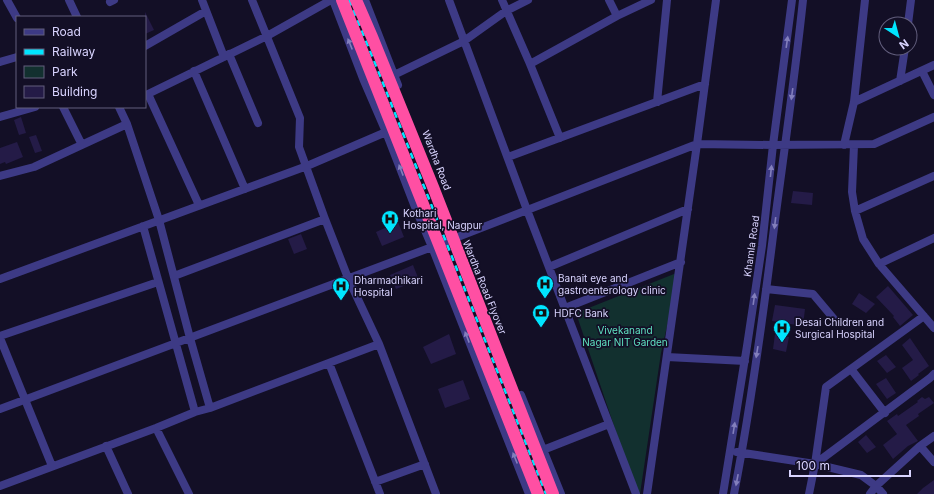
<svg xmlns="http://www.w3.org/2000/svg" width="934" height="494" font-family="Inter,sans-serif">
<rect width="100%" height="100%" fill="#130f26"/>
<!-- green -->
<path fill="#12302f" d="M679,272L661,353L640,494H637L576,313Z"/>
<!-- building -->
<path fill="#241b47" d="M145,12L154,30L145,34Z
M21,117L26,133L19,135L14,120Z
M36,135L42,151L35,153L29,137Z
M17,142L23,157L6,164L5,162L0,164V148Z
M793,191L813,193L812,205L791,203Z
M398,222L404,237L382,246L376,232Z
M301,234L307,249L294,254L288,239Z
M413,265L419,280L396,289L390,275Z
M888,286L913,315L900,326L893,317L894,316L876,297Z
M859,293L875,304L866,313L852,304Z
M775,305L805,309L803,326L772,321Z
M449,334L456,354L431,364L423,347Z
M775,334L789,337L786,352L773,349Z
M910,338L929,366L918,374L919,375L911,381L902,368L913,360L902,345Z
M886,355L896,367L887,373L877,361Z
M886,378L896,393L887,399L876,384Z
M463,380L470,399L445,408L438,389Z
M922,397L925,399L929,397L934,403L918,414L919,416L906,425L918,441L908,446L893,459L883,445L897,434L887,421L897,414L898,416L918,402L917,401Z
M866,435L876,447L867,453L858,442Z
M934,480V494H917L923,488Z"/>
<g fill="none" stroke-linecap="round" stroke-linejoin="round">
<!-- minor -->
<path stroke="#3d3a85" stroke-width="8" d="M7,0L17,18
M69,0L77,17
M202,0L224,57
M252,0L300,118L299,147L325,219L348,278L379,344L436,494
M333,0L364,81L386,132L415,207L432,247L529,494
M365,0L398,85
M449,0L527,210L636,494
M502,0L530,64L560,138
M609,0L617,16
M110,2L114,0
M908,24L911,0
M145,46L206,11
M229,54L258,123
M0,62L17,57
M530,64L617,16L651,0
M194,71L245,189
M922,71L934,95
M394,75L464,41L506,11L528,0
M900,81L905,48
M657,102L667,0
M854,102L934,65
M63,107L82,145
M119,107L127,124L159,220L190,338L210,408
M0,117L35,107
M844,145L854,102L865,0
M854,145L852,192L855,211L863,239L879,264L934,328
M508,157L705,84
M0,176L34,167L127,124
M199,205L148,94L267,36L331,0
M855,211L934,176
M143,226L195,412
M879,264L934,238
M549,267L688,209
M174,276L325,219
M0,279L307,166L386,132
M766,289L813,294L834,319
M565,308L681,262
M0,336L158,282
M0,338L52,466
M667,357L745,361
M329,363L380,494
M851,369L885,413
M521,395L561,494
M0,409L432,247L697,144L773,145L874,144L934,117
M156,428L189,494
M106,446L128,494
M920,446L934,462
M543,450L609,424
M737,452L815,464L861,475L876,486L883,494
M815,464L930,378L934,374
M375,482L425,464
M0,486L156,428L195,412L210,408L379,344
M647,494L697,144L716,0
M723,494L747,346L762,246L773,145L792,0
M734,494C751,406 763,317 774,228C784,152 795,76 803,0
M809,494L815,464L826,387L924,316
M870,494L876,486L920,446L934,436"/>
<!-- rail -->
<path stroke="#00e5ff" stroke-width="2.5" stroke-dasharray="6 5" stroke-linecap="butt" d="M349,0L379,73L546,494"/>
<!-- highway-bridge -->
<path stroke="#ff4fa3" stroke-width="12" d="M342,0L538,494
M356,0L372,37L433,187L553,494"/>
</g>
<!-- one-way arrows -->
<defs><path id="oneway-solid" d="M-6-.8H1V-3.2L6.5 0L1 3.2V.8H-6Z"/></defs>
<g fill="#837fbc">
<use href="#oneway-solid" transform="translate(787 42) rotate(-82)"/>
<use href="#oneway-solid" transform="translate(350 44) rotate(-112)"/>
<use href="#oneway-solid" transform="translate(792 94) rotate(98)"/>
<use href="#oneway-solid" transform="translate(401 170) rotate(-111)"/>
<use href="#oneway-solid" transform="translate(771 171) rotate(-84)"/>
<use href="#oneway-solid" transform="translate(775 223) rotate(97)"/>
<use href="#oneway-solid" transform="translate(754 299) rotate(-82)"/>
<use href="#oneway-solid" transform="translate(467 337) rotate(-111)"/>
<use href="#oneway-solid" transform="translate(757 352) rotate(99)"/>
<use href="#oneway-solid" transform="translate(734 428) rotate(-81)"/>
<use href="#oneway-solid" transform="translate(515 458) rotate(-112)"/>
<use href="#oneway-solid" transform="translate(737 480) rotate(101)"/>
</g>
<!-- icons -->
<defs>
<symbol id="hospital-pin" viewBox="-11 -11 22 30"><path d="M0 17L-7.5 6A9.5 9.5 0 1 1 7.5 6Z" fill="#00e5ff" stroke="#130f26"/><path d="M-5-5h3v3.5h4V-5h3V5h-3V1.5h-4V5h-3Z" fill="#111"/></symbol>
<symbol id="bank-pin" viewBox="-11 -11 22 30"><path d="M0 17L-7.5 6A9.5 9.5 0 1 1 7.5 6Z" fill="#00e5ff" stroke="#130f26"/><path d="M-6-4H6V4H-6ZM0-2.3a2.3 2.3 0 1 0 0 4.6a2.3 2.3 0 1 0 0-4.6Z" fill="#111"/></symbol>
</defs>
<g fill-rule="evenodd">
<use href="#hospital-pin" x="380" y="209" width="20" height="27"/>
<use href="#hospital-pin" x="535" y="274" width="20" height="27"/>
<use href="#hospital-pin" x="331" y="276" width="20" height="27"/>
<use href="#bank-pin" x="531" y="303" width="20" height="27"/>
<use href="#hospital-pin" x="772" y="318" width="20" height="27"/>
</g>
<g text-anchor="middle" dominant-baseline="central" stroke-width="3.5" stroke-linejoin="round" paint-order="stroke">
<!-- street labels -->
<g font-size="10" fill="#d9d4ff" stroke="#130f26">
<text transform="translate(437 160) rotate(69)">Wardha Road</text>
<text transform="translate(751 246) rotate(-82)">Khamla Road</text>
<text transform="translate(485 287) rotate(68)">Wardha Road Flyover</text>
</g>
<!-- poi labels -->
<g font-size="10" fill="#d9d4ff" stroke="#130f26" text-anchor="start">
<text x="403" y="213">Kothari<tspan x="403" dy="12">Hospital, Nagpur</tspan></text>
<text x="558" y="278">Banait eye and<tspan x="558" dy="12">gastroenterology clinic</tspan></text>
<text x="354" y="280">Dharmadhikari<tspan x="354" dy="12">Hospital</tspan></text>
<text x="554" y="313">HDFC Bank</text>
<text x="795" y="322">Desai Children and<tspan x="795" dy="12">Surgical Hospital</tspan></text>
</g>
<!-- park labels -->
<g font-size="10" fill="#5fe0c0" stroke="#130f26">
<text x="625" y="330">Vivekanand<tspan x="625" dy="12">Nagar NIT Garden</tspan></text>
</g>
</g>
<!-- legend -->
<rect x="16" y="16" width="130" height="92" fill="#130f26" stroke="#625e7d"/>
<rect x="24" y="29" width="20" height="6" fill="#3d3a85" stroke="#625e7d"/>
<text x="52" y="36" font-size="12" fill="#d9d4ff">Road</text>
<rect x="24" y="49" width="20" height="6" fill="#00e5ff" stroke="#625e7d"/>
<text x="52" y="56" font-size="12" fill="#d9d4ff">Railway</text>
<rect x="24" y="66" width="20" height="12" fill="#12302f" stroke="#625e7d"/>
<text x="52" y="76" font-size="12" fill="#d9d4ff">Park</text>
<rect x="24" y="86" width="20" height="12" fill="#241b47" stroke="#625e7d"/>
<text x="52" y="96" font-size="12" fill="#d9d4ff">Building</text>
<!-- north arrow -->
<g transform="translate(898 36) rotate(144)"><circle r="19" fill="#130f26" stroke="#625e7d"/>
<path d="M0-3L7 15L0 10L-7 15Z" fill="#00e5ff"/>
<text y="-6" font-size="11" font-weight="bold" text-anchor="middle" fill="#d9d4ff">N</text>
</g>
<!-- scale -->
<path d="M790 470v6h120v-6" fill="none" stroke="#d9d4ff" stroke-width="2"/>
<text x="796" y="470" font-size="12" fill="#d9d4ff" stroke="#130f26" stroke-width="3" paint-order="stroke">100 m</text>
</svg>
